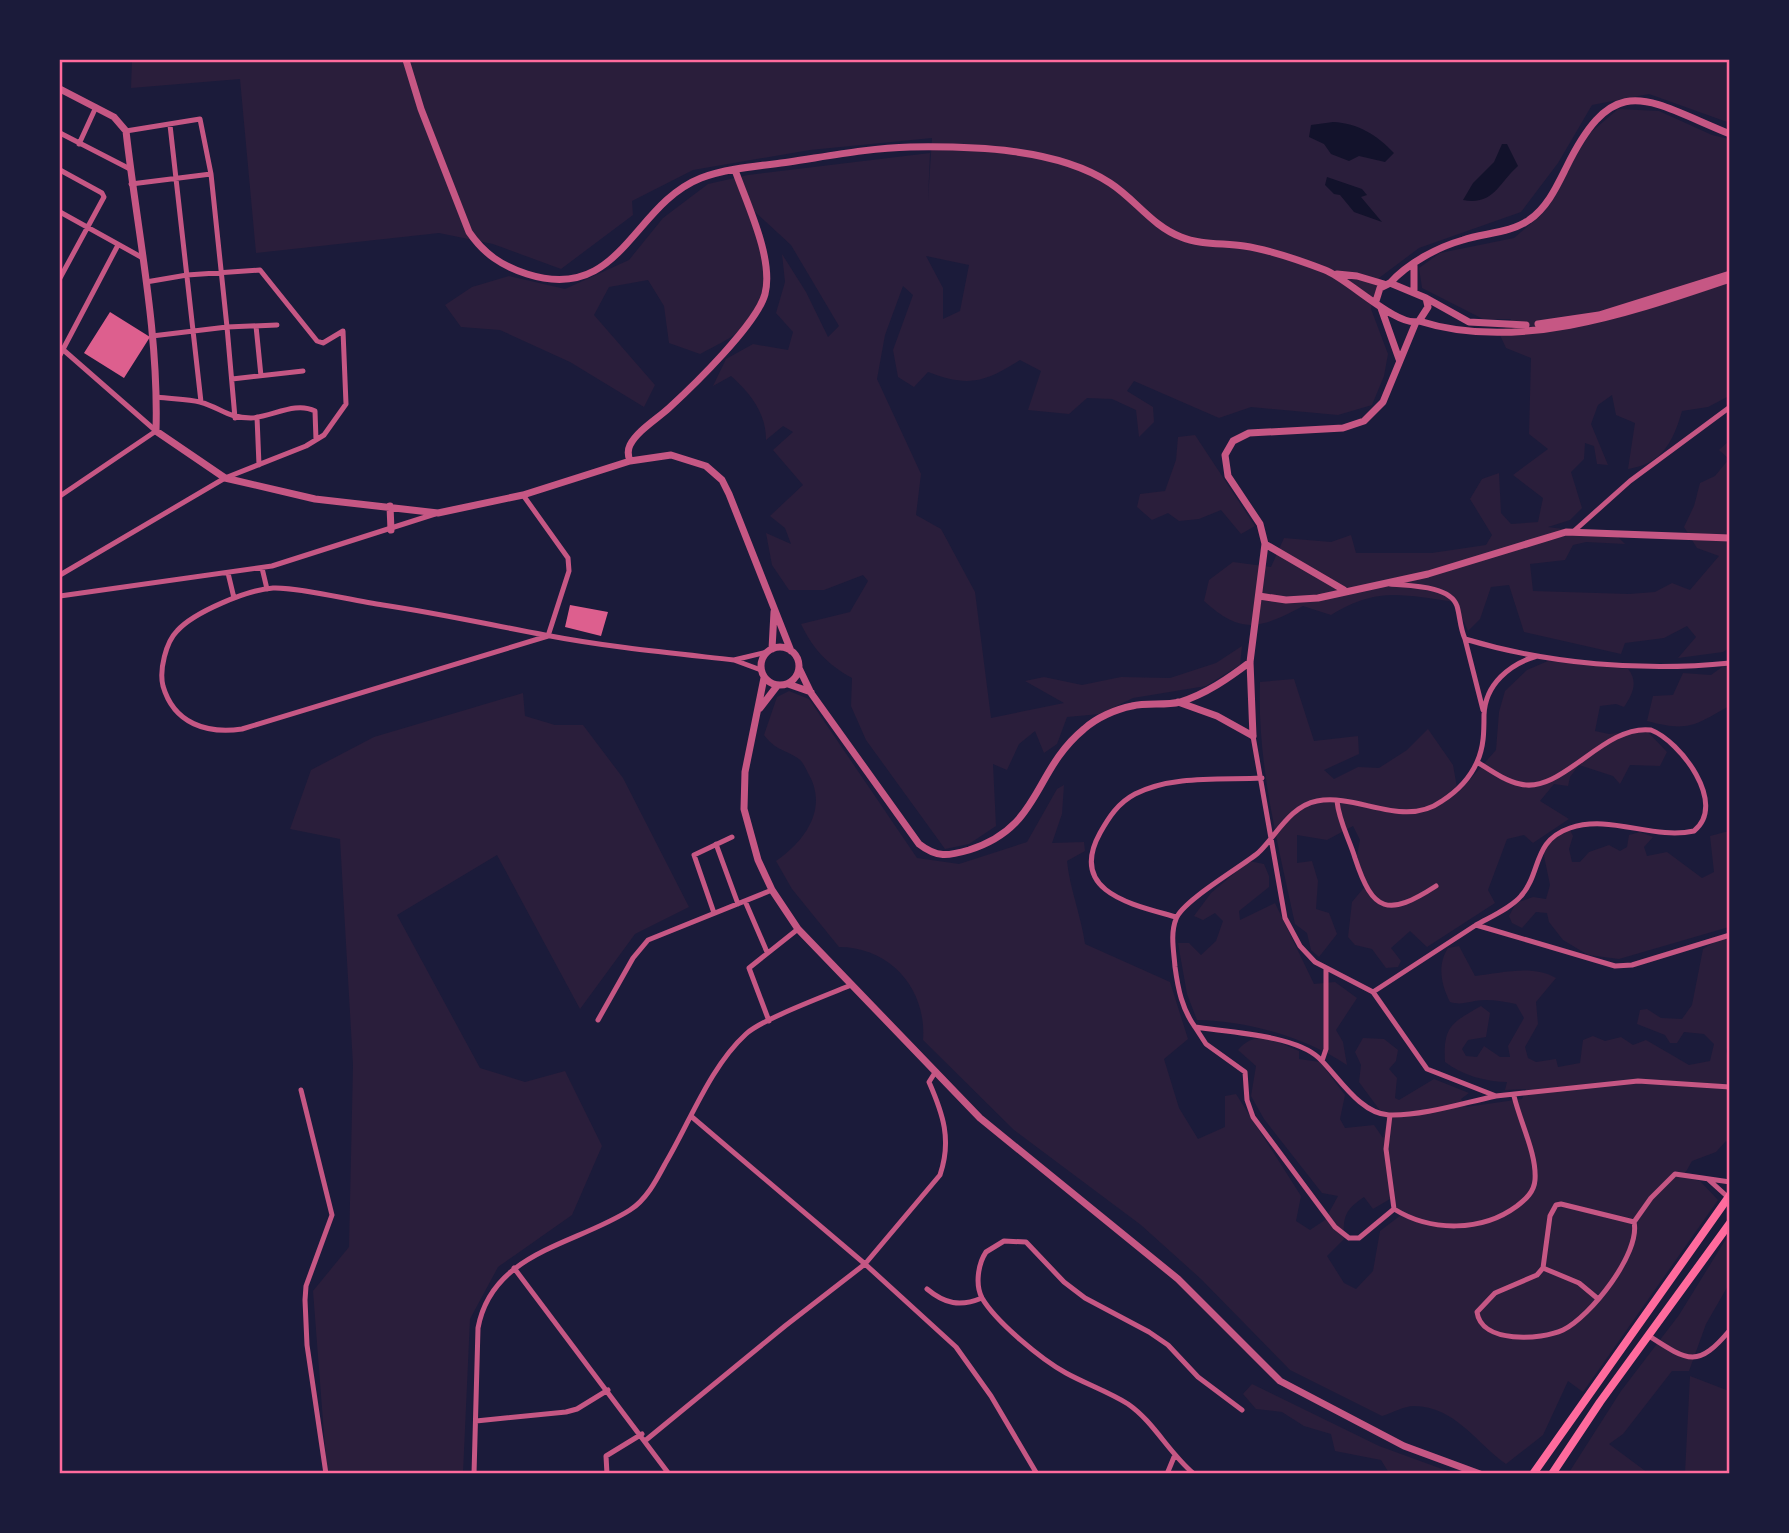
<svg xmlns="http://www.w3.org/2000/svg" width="1789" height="1533" font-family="'Source Sans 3',sans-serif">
<rect width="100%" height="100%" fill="#1b1b3a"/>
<!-- green -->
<path fill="#2a1e3b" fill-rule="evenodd" d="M132,60H1729L1730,123L1649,94L1592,105L1558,163L1521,212L1419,248L1379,278L1371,309L1388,354L1384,376L1372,405L1338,415L1251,407L1219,418L1134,381L1127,391L1153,407L1154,422L1139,437L1136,410L1112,399L1087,398L1069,414L1028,410L1041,371L1020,360C984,383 968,387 928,372L914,387L898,377L893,350L913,295L903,286L885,335L877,379L921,474L916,515L941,529L975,592L991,718L1064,703L1025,681L1044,677L1082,685L1121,677L1170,678L1216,663L1242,646L1240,665L1206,686L1133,698L1100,714L1067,717L1057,744L1044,753L1035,731L1019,744L1007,770L993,764L996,826L969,844L945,849L866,740L851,706L852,678C828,665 813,649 801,624L850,612L868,581L863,575L824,590H789L772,565L766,533L791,544L785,528L770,516L803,485L773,450L793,432L783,426L766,440C766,413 751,394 731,376L713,386L726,359L753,344L788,350L793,332L776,313L785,282L782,254L806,292L828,337L839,326L791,245L754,211C760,242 772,288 753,317C741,335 718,344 700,354L669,343L664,306L648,280L609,287L594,315L655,385L644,407L570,362L500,330L461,327L445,305L472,287L509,276L565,289L629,260L663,218L708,184L748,175L930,153L928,200L932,138L810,150L693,170L632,201L633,215L561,269L493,244L439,233L256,253L240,79L131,88ZM926,256L969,265L960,311L943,319V288Z
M1618,109L1659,111L1712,135L1729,139V396L1708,407L1682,411C1673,442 1662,464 1628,469L1635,423L1616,415L1612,395L1598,405L1591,424L1608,465L1597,464L1594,446L1585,443L1584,459L1571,472L1582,508L1570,520L1548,527L1617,536L1625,544L1586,542L1573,545L1565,560L1530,564L1533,591L1629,594L1655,592L1672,583L1690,590L1719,556L1697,548L1684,527L1694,506L1700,483L1715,476L1729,459L1719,450L1729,441V648L1723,652L1678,658L1696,637L1687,626L1664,638L1625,643L1621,654L1524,632L1509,585L1491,587L1480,619L1468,631L1455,602C1404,595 1378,586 1331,615L1303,606C1260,629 1241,635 1204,601L1209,580L1233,562L1271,567L1284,538L1331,542L1351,535L1356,553H1432L1486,545L1492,535L1470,499L1482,479L1499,473L1501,513L1511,524L1538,522L1543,498L1513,475L1548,449L1529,434L1531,358L1506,348L1500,335L1511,319H1483L1422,288L1419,268L1440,253L1514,238L1542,214L1589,134Z
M1195,435L1255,526L1241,534L1221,510L1199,519L1179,521L1168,513L1152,520L1137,507L1140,494L1165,491L1176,460L1178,437Z
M1548,661L1628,669C1639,682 1632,695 1624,707L1616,704L1600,706L1595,731L1609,734L1646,730L1667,752L1660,766L1630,765L1620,784L1613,776L1579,765L1570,777L1568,786L1554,784L1540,801L1569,819L1533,843L1524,835L1507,839L1488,890L1495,903L1427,947L1410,931L1391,948L1401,961L1398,967L1386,968L1372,949L1355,945L1348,937L1352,902L1367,884L1356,860L1360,840L1353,826L1327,840L1297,835V863L1312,861L1318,881L1316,909L1329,913L1337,934L1319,957L1311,950L1307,933L1295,924C1278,844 1257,764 1260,682L1294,679L1314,741L1358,736L1359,754L1324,770L1334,779L1358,767L1379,768L1407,750L1428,729L1453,765L1458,793L1496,750L1499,712L1505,691L1527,670Z
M1729,662V706C1694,726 1688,732 1647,721L1653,696L1673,695L1683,673L1711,675Z
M789,691L809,699L917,858L959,864L1027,842L1057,789L1064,785L1062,814L1052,843L1084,842L1085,851L1067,861C1070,890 1081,915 1085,944L1170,982L1188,1039L1164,1059L1179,1108L1198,1139L1225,1127V1096L1236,1094L1301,1196L1296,1221L1310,1230L1325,1220L1338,1196L1322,1193L1264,1119L1251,1096L1256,1066L1238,1050C1257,1028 1276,1042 1299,1051V1059L1320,1062L1345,1095L1340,1119L1345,1128L1374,1125L1383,1138L1387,1120L1359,1082L1361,1065L1355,1052L1363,1038L1384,1039L1398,1050L1396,1061L1389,1069L1397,1078L1395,1098L1399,1100L1434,1079L1469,1093L1461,1099L1466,1107L1522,1099L1526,1089L1505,1090L1507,1082C1487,1082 1461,1075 1445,1062C1443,1027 1451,1023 1481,1006L1490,1013L1486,1037L1468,1040L1462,1049L1466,1056L1477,1057L1484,1046L1500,1057H1510L1508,1046L1524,1018L1516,1004C1506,1002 1496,1000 1485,1000C1472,1000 1463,1006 1450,1002C1441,984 1437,965 1448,948L1459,946L1475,976C1500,973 1534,964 1556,978L1536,1002L1538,1024L1525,1047L1528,1058L1536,1062L1556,1059L1558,1067L1580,1063L1583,1040L1593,1036L1605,1041L1621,1037L1633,1045L1646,1040L1689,1065L1710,1061L1714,1044L1704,1034L1684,1032L1677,1043H1670L1665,1035L1637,1024L1640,1010L1647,1009L1661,1018L1682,1019L1692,1005L1703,949L1718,940L1729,938L1730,1040L1726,1051L1730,1064L1729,1144L1726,1141L1716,1152L1692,1161L1683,1177L1700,1181L1718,1200L1583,1392L1568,1381L1543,1435L1506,1464C1477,1444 1455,1406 1414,1406C1404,1406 1392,1413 1382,1416L1290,1370L1201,1279L1141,1225L1014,1130L923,1040C927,990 891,947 839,947L792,889L776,861C805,841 829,808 808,773C806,769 803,762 799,759C785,749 776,751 764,735L777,697ZM1364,1197L1373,1209L1390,1199L1401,1215L1380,1231L1373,1271L1356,1289L1344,1283L1327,1256L1344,1239C1343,1216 1345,1210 1364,1197Z
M523,693L525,716L555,725H583L623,778L689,907L635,934L580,1009L497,855L397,915L480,1068L525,1082L565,1071L602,1146L572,1215L498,1267L470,1319L463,1473H327L313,1291L349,1247L353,1065L340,839L290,829L311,770L374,737Z
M1570,830L1573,836L1569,849L1572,862H1580L1589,852L1609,845L1620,851L1627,847L1629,835L1640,832L1653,837L1644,847L1647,856L1667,852L1702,878L1714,872L1710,836L1729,831V927L1619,959L1588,955L1563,940L1549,922L1547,913L1536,912L1522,928L1512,923L1509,916L1516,903L1533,897L1546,899L1550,885L1543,851L1556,833Z
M1249,861L1264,864L1269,876V887L1239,911L1240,920L1275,903L1314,984L1335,982L1357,998L1336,1030L1343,1042L1347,1065C1304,1037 1249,1021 1197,1020L1187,994L1178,943H1189L1201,955L1216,941L1223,921L1215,913L1203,920L1194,916L1211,893Z
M1729,1234V1284L1706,1324L1689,1371H1672L1623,1434L1609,1444L1648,1473L1568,1474L1621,1391L1679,1315Z
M1690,1376L1729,1391V1473H1685Z
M1252,1384L1379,1446L1453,1473H1389L1381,1460L1335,1451L1331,1434L1304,1426L1282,1412L1256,1409L1243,1394Z"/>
<!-- water -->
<path fill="#12122b" d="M1333,122C1358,123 1377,135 1394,153L1385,162L1359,156L1349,161L1331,154L1324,144L1309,137L1311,125Z
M1502,144H1507L1518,166C1499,183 1493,206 1463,200L1473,183L1494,162Z
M1327,177L1362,189L1367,195L1361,197L1382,222L1354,212L1340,195L1334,194L1325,185Z"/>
<!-- building -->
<path fill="#dd5f8e" d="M110,312L150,337L124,378L84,353Z
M570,605L608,612L601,636L565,627Z"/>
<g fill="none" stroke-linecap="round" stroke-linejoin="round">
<!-- minor -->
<path stroke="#c65784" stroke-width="5" d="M170,125L201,402
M126,131L200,119L211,174L227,327L152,336
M60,133L130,169
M79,144L96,107
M60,170L102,193L104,197L60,278
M131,184L211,174
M60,212L141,257
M256,326L261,376
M60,347L156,431L60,496
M60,355L118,245
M232,379L303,371
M157,397C171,399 187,399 200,402C221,408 228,418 251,418C272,417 295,401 315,411L316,440
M257,417L259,465
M235,418L227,327L277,325
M523,495L568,558L569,571L548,636L242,729C207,734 174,724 163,686C159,670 166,642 177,631C194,612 247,590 273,588C300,587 353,601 383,605C437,613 491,625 545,635C607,647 671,653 734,660L761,670
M1574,531L1630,481L1730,407
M262,568L267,589
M228,573L234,598
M60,575L225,478L306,446L324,435L346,404L343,331L323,343L317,341L260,270L187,275L146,282
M1390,584C1408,586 1450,585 1457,606C1460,616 1460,628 1465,639C1548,664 1643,672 1730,663
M60,596L272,566L435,514
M1465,639L1483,710
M734,660L767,652
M1253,736L1285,918L1300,946L1315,962L1373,992L1427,1069L1496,1096L1638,1081L1730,1087
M1337,801C1339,822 1349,838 1355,858C1373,913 1388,917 1436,886
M716,844L738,904
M745,901L767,952
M714,913L694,855L732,837
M1176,917C1135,905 1067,893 1100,833C1109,817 1118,803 1135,794C1172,775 1221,780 1262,778
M1476,925C1490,917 1511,908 1521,896C1542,872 1532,841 1570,828C1610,814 1653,840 1694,831C1728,804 1680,741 1651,730C1603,724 1562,795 1520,784C1505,781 1490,770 1477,762
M1373,992L1476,925L1615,966L1632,965L1730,935
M598,1020L633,958L648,940L772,890
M769,1021L749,968L798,929
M1195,1027L1206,1044L1245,1072L1247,1100L1253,1117L1335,1227L1349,1238H1359L1394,1209
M1322,1061L1326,1049V969
M936,1071L929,1082C943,1114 952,1140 940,1175L865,1264L956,1347L991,1396L1037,1474
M301,1090L332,1215L306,1286L305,1300L307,1345L326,1474
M1496,1096C1463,1103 1423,1116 1389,1115C1360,1114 1338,1076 1319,1058C1295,1035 1227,1032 1195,1027C1182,1009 1178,989 1175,967C1174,952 1170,934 1176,919C1182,901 1241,867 1258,853C1276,836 1290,806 1317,801C1358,793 1403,829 1442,801C1456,792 1470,778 1477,762C1484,747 1484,731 1484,715C1485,684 1510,664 1537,656
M1390,1115L1386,1149L1394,1209C1431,1232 1482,1232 1517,1206C1526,1199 1534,1192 1535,1180C1537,1154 1520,1122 1514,1096
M1709,1180L1730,1199
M1634,1222L1561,1204L1556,1205L1550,1216L1543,1268L1537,1275L1495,1293L1477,1312C1481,1344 1541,1340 1563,1330C1590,1317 1641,1253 1634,1222L1651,1198L1675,1174L1730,1182
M514,1268L669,1474
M1543,1268L1579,1283L1597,1298
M927,1289C945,1304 960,1307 982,1298
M1649,1336C1689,1362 1698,1368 1730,1330
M476,1421L566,1412L577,1409L608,1390
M646,1440L785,1326L865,1264L692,1117
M474,1474L478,1328C492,1252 575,1245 630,1210C646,1200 656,1181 665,1164C690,1122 710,1067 746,1034C762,1019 828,995 851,985
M607,1474L606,1456L642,1434
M1167,1474L1174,1457
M1194,1474C1168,1452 1154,1422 1128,1404C1109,1392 1086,1384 1066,1373C1042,1360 996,1322 982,1298C975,1285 978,1264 986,1252L1004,1241L1026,1242L1064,1282L1085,1298L1149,1332L1168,1345L1198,1377L1242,1410"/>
<!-- tertiary -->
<path stroke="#c65784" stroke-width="7" d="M406,60L421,109L469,232C484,254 502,266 527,274C621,304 632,205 701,178C728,168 760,166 789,162C829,156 870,148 910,147C972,146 1057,148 1110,183C1135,199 1152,226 1181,237C1200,245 1224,243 1244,246C1271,250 1299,260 1325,270C1347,278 1399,329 1419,321L1428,307L1426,298L1390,283L1380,288L1376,301
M60,89L114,117L126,131C137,230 159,331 156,431L225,478L315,499L438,513L523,495L630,461L671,455L706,466L722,480L729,494L791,651
M1414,266V292
M1337,274L1357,276L1384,284
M1390,283C1408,263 1438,247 1463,240C1484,233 1511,233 1529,220C1547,208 1557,186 1566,168C1615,68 1646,100 1730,134
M1426,298L1469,322L1526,325
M1381,308L1399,359
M1419,321C1519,353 1635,311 1730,279
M1538,324L1599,315L1730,274
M630,461C628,456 627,451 630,445C637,431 657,419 669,408C693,386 757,324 765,294C774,259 747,204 735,170
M390,506L391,530
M1265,544L1344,590
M1259,596L1286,600L1318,598L1428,574L1566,532L1730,538
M761 666a19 19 0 1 1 38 0a19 19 0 1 1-38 0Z
M772,649L774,612
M799,668L811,693L919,844C937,858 948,856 969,850C1042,827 1032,772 1084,729C1096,718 1116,709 1132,706C1147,702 1165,706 1180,702C1206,694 1229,678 1250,662
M764,678L745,772L744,809L758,860L772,890L798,929L980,1118L1178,1279L1280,1381L1404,1446L1480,1474
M788,684L811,692
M1178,702L1217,716L1253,736
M760,708L777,686
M1253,736L1250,662L1265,544L1260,524L1228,476L1225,455L1233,441L1249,433L1343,428L1364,421L1383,402L1416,322"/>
<!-- secondary -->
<path stroke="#ff6b9d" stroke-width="8" d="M1533,1474L1730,1195
M1552,1474L1600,1402L1730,1223"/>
</g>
<!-- border -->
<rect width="1789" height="1533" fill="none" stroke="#1b1b3a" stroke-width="122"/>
<rect x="61" y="61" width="1667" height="1411" fill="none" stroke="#ff6b9d" stroke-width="2.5"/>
</svg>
